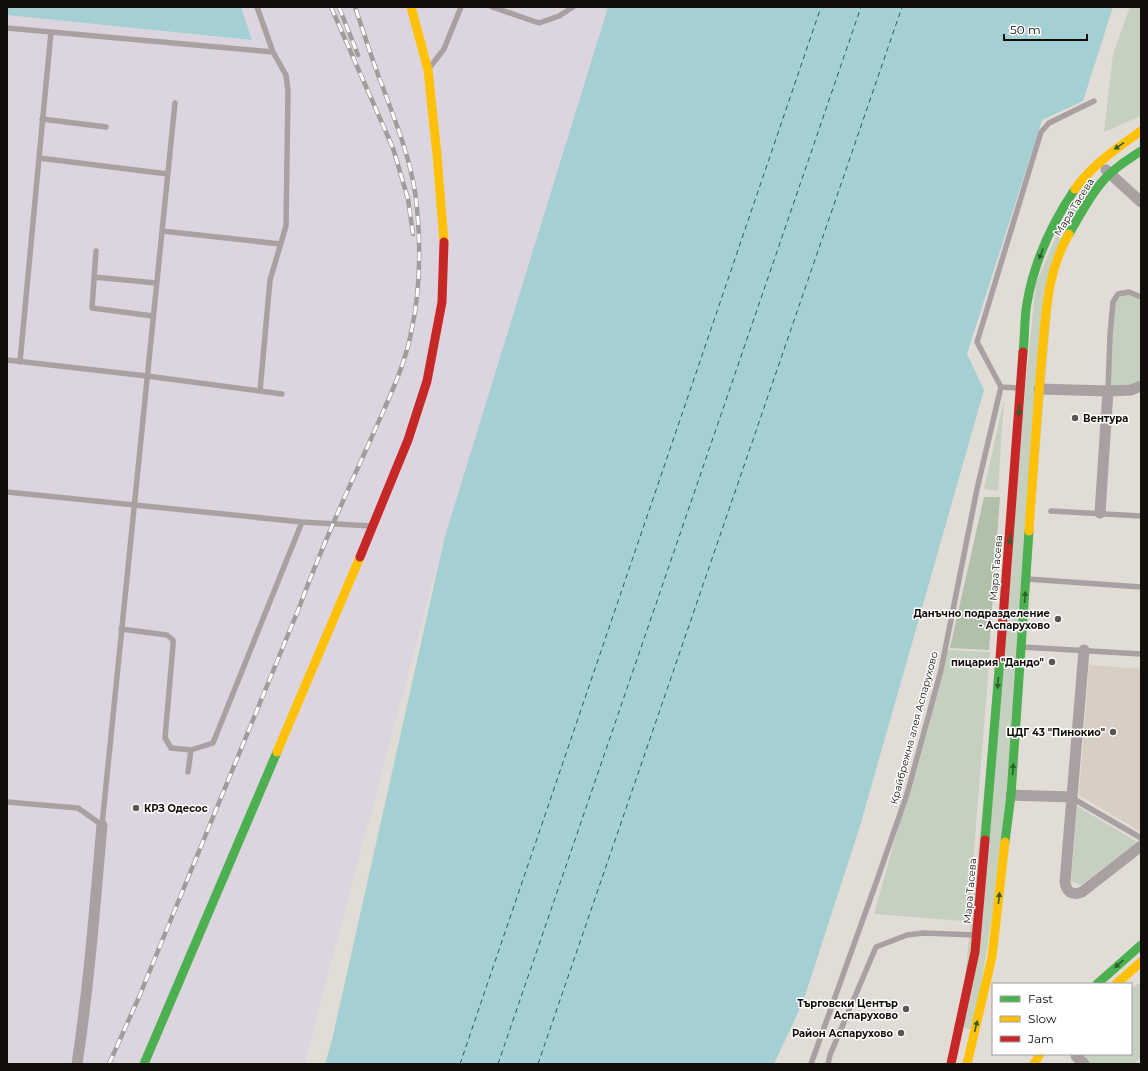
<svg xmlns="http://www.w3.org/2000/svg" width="1148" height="1071" font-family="Montserrat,sans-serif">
<rect width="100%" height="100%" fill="#e2dcd7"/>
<!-- built -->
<path fill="#d8cec3" d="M1089,665L1141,669V832L1079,795Z"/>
<!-- industrial -->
<path fill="#dcd5df" d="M241,7H608L445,536L304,1064H7V15L251,40Z"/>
<!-- green -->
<path fill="#c6d0c0" d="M1130,7H1141V116L1104,132L1113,54Z
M1088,184L1092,187L1055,263L1011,795L974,1030L960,1027L1036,283L1068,209Z
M1129,292L1141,297V386L1108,391L1113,302L1118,294Z
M1004,400L998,491L984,489Z
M948,650L990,652L969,913L964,921L874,914Z
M1077,806L1137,842L1081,885L1071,881Z
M1141,982V1058L1133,1064H1084L1076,1056L1071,1054H1131V989Z"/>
<!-- forest -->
<path fill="#b0c0a9" d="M984,497H1000L989,650L950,648Z"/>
<!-- water -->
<path fill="#a4cfd3" d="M7,7H241L252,40L7,15Z
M608,7H1113L1083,101L1042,120L967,354L984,390L860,826L803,1002L774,1064H325L332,1040L445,536Z"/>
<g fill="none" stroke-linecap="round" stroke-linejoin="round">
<!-- ferry -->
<path stroke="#255b61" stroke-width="1" stroke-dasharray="5 4" stroke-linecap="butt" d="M460,1064L821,7
M498,1064L861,7
M538,1064L902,7"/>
<!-- lane -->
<path stroke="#a9a1a1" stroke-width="5.5" d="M257,7L273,52L286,75L288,91L286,226L270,280L260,391
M492,7L539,23L559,16L573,7
M7,28L273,52
M430,67L444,49L461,7
M42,119L106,127
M39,158L51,32
M162,231L280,244
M96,251L92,308L153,316
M94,277L156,283
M7,360L147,376L282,394
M20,362L39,158L168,174
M1001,387L977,342L1041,132L1049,123L1094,101
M1001,387L1019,388
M1108,391L1110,335L1113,302L1118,294L1129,292L1141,297
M7,492L302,522L371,526
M1051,511L1141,516
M1027,579L1141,587
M121,629L167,635L173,640V645L165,738L171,748L191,750
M1022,647L1141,654
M188,772L191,750L213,743L302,522
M1072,798L1141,838
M7,802L78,808L102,825
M102,825L175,103
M811,1064L876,883L907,794L941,670L977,489L1001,387
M828,1064L830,1055L876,947L907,935L924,933L975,935"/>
<!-- street -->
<path stroke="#a9a1a1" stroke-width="11" d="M1106,170L1141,202
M1039,389L1108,391L1131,390L1141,386
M1100,513L1108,391
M1011,795L1072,797L1065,882C1066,892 1073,896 1082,892L1141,846
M1072,797L1084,650
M1076,1056L1084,1064
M77,1064C89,985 95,905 102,825"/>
<!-- fast -->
<path stroke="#4caf50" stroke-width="9" d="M1069,234C1079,217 1089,197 1102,182C1113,169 1127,160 1141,151
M1023,352C1025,336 1024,319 1027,303C1034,262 1052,223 1075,189
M985,840L1000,658
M1005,842L1011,795L1029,531
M1097,984L1141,945
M144,1064L277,752"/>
<!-- slow -->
<path stroke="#ffc107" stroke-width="9" d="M411,7L428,70L437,155L444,242
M1075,189C1093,164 1117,148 1141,131
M1029,531C1033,472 1037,413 1042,355C1046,314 1047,271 1069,234
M277,752L360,557
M1116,984L1141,962
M967,1064L992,957L1005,842
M1034,1064L1040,1054"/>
<!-- jam -->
<path stroke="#c62828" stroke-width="9" d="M360,557L408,440L427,381L442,302L444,242
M1000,658L1023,352
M951,1064L975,952L985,840"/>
<defs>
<path id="rail" d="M331,7L393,148L408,199L413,234
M339,7L358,55
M109,1064L139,997L299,608C320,551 345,496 370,441C386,404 405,368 412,328C421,286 421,234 415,192C409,154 395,121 382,85C372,60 364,33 355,7"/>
</defs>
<!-- rail casing -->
<use href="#rail" stroke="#a19c9b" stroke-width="4.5"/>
<!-- rail -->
<use href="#rail" stroke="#fff" stroke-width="3" stroke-dasharray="9" stroke-linecap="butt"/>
</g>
<!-- one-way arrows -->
<defs><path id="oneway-solid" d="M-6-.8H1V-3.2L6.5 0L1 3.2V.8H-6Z"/></defs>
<g fill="#2e5e2d">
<use href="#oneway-solid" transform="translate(1119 146) rotate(145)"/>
<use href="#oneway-solid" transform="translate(1041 254) rotate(111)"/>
<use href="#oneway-solid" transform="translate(1019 410) rotate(94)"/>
<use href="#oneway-solid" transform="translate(1010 539) rotate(95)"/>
<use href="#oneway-solid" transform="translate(1025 597) rotate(-86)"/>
<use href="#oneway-solid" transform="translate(998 683) rotate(95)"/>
<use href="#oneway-solid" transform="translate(1013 769) rotate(-86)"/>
<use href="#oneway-solid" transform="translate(999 898) rotate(-84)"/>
<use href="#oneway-solid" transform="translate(1119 964) rotate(138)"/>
<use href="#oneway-solid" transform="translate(976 1026) rotate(-77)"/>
</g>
<!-- markers -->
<g fill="#5a5652" stroke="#fff" stroke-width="1.5">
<circle cx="1075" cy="418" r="4"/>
<circle cx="1058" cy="619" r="4"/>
<circle cx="1052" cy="662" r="4"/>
<circle cx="1113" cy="732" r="4"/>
<circle cx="136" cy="808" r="4"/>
<circle cx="906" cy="1009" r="4"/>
<circle cx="901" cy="1033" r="4"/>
</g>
<g text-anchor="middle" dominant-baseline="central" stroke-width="3" stroke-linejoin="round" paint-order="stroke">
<!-- street labels -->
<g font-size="10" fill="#110e0a" stroke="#fff">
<text transform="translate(1074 207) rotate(-58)">Мара Тасева</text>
<text transform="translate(996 568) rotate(-85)">Мара Тасева</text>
<text transform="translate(914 728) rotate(-75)">Крайбрежна алея Аспарухово</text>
<text transform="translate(970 891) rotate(-85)">Мара Тасева</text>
</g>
<!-- poi labels -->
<g font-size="10" font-weight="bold" fill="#110e0a" stroke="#fff" text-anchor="end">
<text x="1083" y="418" text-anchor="start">Вентура</text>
<text x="1050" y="613">Данъчно подразделение<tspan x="1050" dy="12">- Аспарухово</tspan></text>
<text x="1044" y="662">пицария "Дандо"</text>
<text x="1105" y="732">ЦДГ 43 "Пинокио"</text>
<text x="144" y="808" text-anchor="start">КРЗ Одесос</text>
<text x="898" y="1003">Търговски Център<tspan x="898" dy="12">Аспарухово</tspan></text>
<text x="893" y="1033">Район Аспарухово</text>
</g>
</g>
<!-- border -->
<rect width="1148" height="1071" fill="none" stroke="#110e0a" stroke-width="16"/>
<!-- legend -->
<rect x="992" y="983" width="140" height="72" fill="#ffffff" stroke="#a09f9d"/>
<rect x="1000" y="996" width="20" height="6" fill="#4caf50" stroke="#a09f9d"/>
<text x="1028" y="1003" font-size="12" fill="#110e0a">Fast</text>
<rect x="1000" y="1016" width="20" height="6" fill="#ffc107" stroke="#a09f9d"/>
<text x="1028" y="1023" font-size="12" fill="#110e0a">Slow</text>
<rect x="1000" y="1036" width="20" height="6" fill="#c62828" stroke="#a09f9d"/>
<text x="1028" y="1043" font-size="12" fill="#110e0a">Jam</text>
<!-- scale -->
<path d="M1004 34v6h83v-6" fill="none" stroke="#110e0a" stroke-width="2"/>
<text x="1010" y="34" font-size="12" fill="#110e0a" stroke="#ffffff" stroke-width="3" paint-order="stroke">50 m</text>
</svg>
